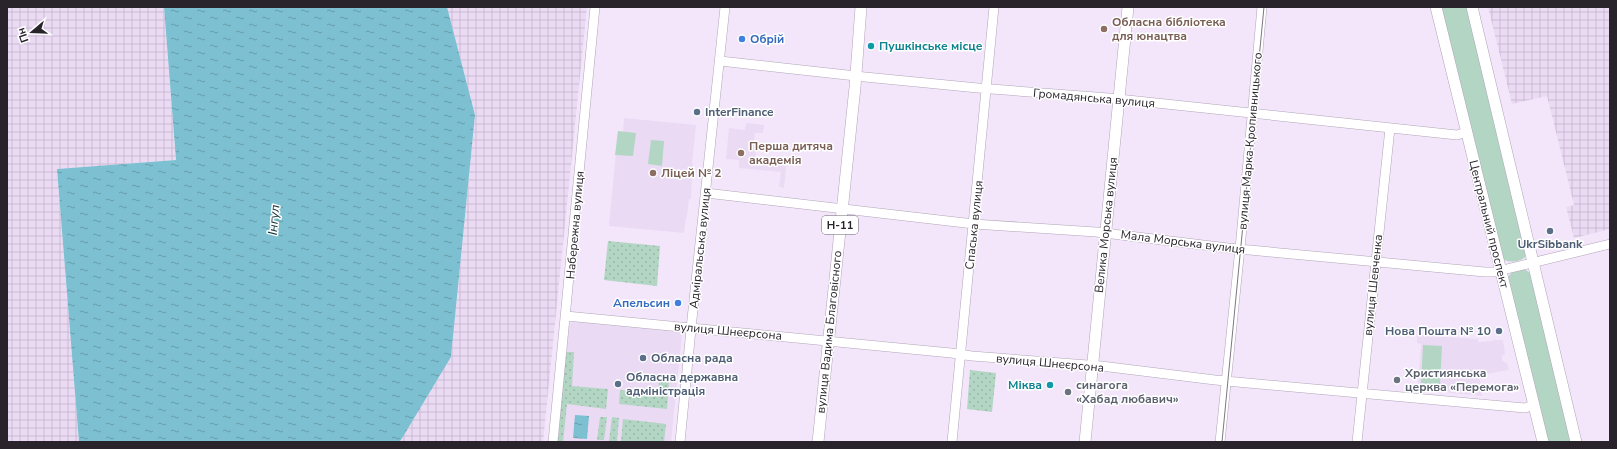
<svg xmlns="http://www.w3.org/2000/svg" width="1617" height="449" font-family="'Nunito Sans',sans-serif">
<defs>
<pattern id="industrial-grid" width="8" height="8" patternUnits="userSpaceOnUse"><rect width="8" height="8" fill="#ebdaf4"/><path d="M0 4h8M4 0v8" fill="none" stroke="#cabbd1"/></pattern>
<pattern id="grass-dots" width="8" height="8" patternUnits="userSpaceOnUse"><rect width="8" height="8" fill="#b2d6c3"/><path d="M2 2h.1M6 6h.1" fill="none" stroke="#99b8a8" stroke-width="1.8" stroke-linecap="round"/></pattern>
<pattern id="water-ripples" width="26" height="14" patternUnits="userSpaceOnUse"><rect width="26" height="14" fill="#7cc0d1"/><path d="M2 4q2-2 4 0t4 0M15 11q2-2 4 0t4 0" fill="none" stroke="#669caa"/></pattern>
</defs>
<rect width="100%" height="100%" fill="#f3e6fa"/>
<!-- built -->
<path fill="#ebdaf4" d="M624,118L696,125L692,163L693,164L691,199H689L687,217H686L684,233L609,226L618,131L623,132Z
M746,123L764,125L763,133H755L754,142L763,143L762,150L756,149L755,160L767,161V157L787,159L784,188L779,187L781,172L739,168V160L726,159L729,128L745,130Z
M576,320L679,331L682,334L671,442H557L569,327L571,323Z
M1417,335L1478,339V342L1493,341V340H1503L1505,354L1502,356V360L1504,362L1507,363L1509,370L1479,375L1482,396L1412,389V384L1418,385L1421,344L1417,343Z"/>
<!-- industrial -->
<path fill="url(#industrial-grid)" d="M7,7H164L176,160L57,169L79,442H7Z
M447,7H587L543,442H398L401,440L451,357L475,115Z
M1488,7H1610V229L1574,238L1566,207L1574,205L1547,96L1512,104Z"/>
<!-- grass -->
<path fill="url(#grass-dots)" d="M608,241L660,246L657,286L604,280Z
M566,352H574L572,386L608,389L606,409L567,404L563,442H557Z
M970,370L996,373L992,412L967,409Z
M659,381L669,382L667,409L619,404L620,390L658,394Z
M600,417H607L604,440H597Z
M612,417L619,418L617,441H609Z
M623,419L666,424L664,442H621Z"/>
<!-- park -->
<path fill="#b2d6c3" d="M1440,7H1467L1526,256C1521,262 1508,264 1502,258Z
M618,131L636,133L633,156L615,155Z
M651,140L664,141L662,166L648,164Z
M1520,270H1526L1531,274L1572,442H1547L1508,277L1512,272Z
M1423,345L1442,346L1440,385L1421,383Z"/>
<!-- water -->
<path fill="url(#water-ripples)" d="M164,7H447L475,115L451,357L401,440L398,442H79L57,169L176,160Z
M575,415L589,416L587,439L573,438Z"/>
<g fill="none" stroke-linecap="round" stroke-linejoin="round">
<defs>
<path id="minor" d="M720,61L865,77L978,88L1109,98L1457,135L1467,132
M706,193L974,224L1096,232L1228,248L1485,272H1494L1610,244
M566,316L951,353L972,356L1101,366L1215,380L1525,408L1534,405
M553,442L595,7
M680,442L692,319L725,7
M952,442L994,7
M1220,442L1241,238L1262,7
M1357,442L1390,128"/>
<path id="major" d="M1436,7L1543,442
M1472,7L1576,442
M818,442L855,87L861,7
M1085,442L1128,7"/>
</defs>
<!-- minor casing -->
<use href="#minor" stroke="#b1a5b8" stroke-width="10"/>
<!-- major casing -->
<use href="#major" stroke="#b1a5b8" stroke-width="12"/>
<!-- minor -->
<use href="#minor" stroke="#fff" stroke-width="9"/>
<!-- major -->
<use href="#major" stroke="#fff" stroke-width="11"/>
<!-- tram -->
<path stroke="#7e7683" stroke-width="1" d="M1222,442L1264,7"/>
</g>
<!-- markers -->
<g fill="#8d6e63" stroke="#fff" stroke-width="1.5">
<circle cx="1104" cy="29" r="4"/>
<circle cx="741" cy="153" r="4"/>
<circle cx="653" cy="173" r="4"/>
</g>
<g fill="#3f7fe0" stroke="#fff" stroke-width="1.5">
<circle cx="742" cy="39" r="4"/>
<circle cx="678" cy="303" r="4"/>
</g>
<g fill="#0f9aa8" stroke="#fff" stroke-width="1.5">
<circle cx="871" cy="46" r="4"/>
<circle cx="1050" cy="385" r="4"/>
</g>
<g fill="#5c6f8a" stroke="#fff" stroke-width="1.5">
<circle cx="697" cy="112" r="4"/>
<circle cx="1550" cy="231" r="4"/>
<circle cx="1499" cy="331" r="4"/>
<circle cx="643" cy="358" r="4"/>
<circle cx="618" cy="384" r="4"/>
</g>
<g fill="#6b7280" stroke="#fff" stroke-width="1.5">
<circle cx="1397" cy="380" r="4"/>
<circle cx="1068" cy="392" r="4"/>
</g>
<g text-anchor="middle" dominant-baseline="central" stroke-width="3" stroke-linejoin="round" paint-order="stroke">
<!-- shield labels -->
<rect fill="#fff" stroke="#69666b" stroke-width="1" x="822" y="216" width="36" height="18" rx="3"/>
<g font-size="11" font-weight="bold" fill="#29242c">
<text x="840" y="225">Н-11</text>
</g>
<!-- education labels -->
<g font-size="12" font-weight="bold" fill="#785e54" stroke="#fff" text-anchor="start">
<text x="1112" y="22">Обласна бібліотека<tspan x="1112" dy="14">для юнацтва</tspan></text>
<text x="749" y="146">Перша дитяча<tspan x="749" dy="14">академія</tspan></text>
<text x="661" y="173">Ліцей № 2</text>
</g>
<!-- shop labels -->
<g font-size="12" font-weight="bold" fill="#366cbe" stroke="#fff" text-anchor="start">
<text x="750" y="39">Обрій</text>
<text x="670" y="303" text-anchor="end">Апельсин</text>
</g>
<!-- culture labels -->
<g font-size="12" font-weight="bold" fill="#0d838f" stroke="#fff" text-anchor="start">
<text x="879" y="46">Пушкінське місце</text>
<text x="1042" y="385" text-anchor="end">Міква</text>
</g>
<!-- street labels -->
<g font-size="12" fill="#29242c" stroke="#fff">
<text transform="translate(1094 98) rotate(5)">Громадянська вулиця</text>
<text transform="translate(1250 141) rotate(-85)">вулиця Марка Кропивницького</text>
<text transform="translate(1489 224) rotate(76)">Центральний проспект</text>
<text transform="translate(575 225) rotate(-85)">Набережна вулиця</text>
<text transform="translate(974 225) rotate(-84)">Спаська вулиця</text>
<text transform="translate(1106 225) rotate(-84)">Велика Морська вулиця</text>
<text transform="translate(1183 242) rotate(7)">Мала Морська вулиця</text>
<text transform="translate(700 248) rotate(-84)">Адміральська вулиця</text>
<text transform="translate(1373 285) rotate(-84)">вулиця Шевченка</text>
<text transform="translate(728 331) rotate(5)">вулиця Шнеєрсона</text>
<text transform="translate(829 332) rotate(-84)">вулиця Вадима Благовісного</text>
<text transform="translate(1050 363) rotate(5)">вулиця Шнеєрсона</text>
</g>
<!-- service labels -->
<g font-size="12" font-weight="bold" fill="#4e5e75" stroke="#fff" text-anchor="start">
<text x="705" y="112">InterFinance</text>
<text x="1550" y="244" text-anchor="middle">UkrSibbank</text>
<text x="1491" y="331" text-anchor="end">Нова Пошта № 10</text>
<text x="651" y="358">Обласна рада</text>
<text x="626" y="377">Обласна державна<tspan x="626" dy="14">адміністрація</tspan></text>
</g>
<!-- worship labels -->
<g font-size="12" font-weight="bold" fill="#5b616d" stroke="#fff" text-anchor="start">
<text x="1405" y="373">Християнська<tspan x="1405" dy="14">церква «Перемога»</tspan></text>
<text x="1076" y="385">синагога<tspan x="1076" dy="14">«Хабад любавич»</tspan></text>
</g>
<!-- water labels -->
<g font-size="13" font-style="italic" fill="#11333b" stroke="#fff">
<text transform="translate(274 220) rotate(-85)">Інгул</text>
</g>
</g>
<!-- border -->
<rect width="1617" height="449" fill="none" stroke="#29242c" stroke-width="16"/>
<!-- north arrow -->
<g transform="translate(32 32) rotate(251)" stroke="#ffffff" stroke-width="3" paint-order="stroke">
<path d="M0-3L7 15L0 10L-7 15Z" fill="#29242c"/>
<text y="-6" font-size="11" font-weight="bold" text-anchor="middle" fill="#29242c">Пн</text>
</g>
</svg>
